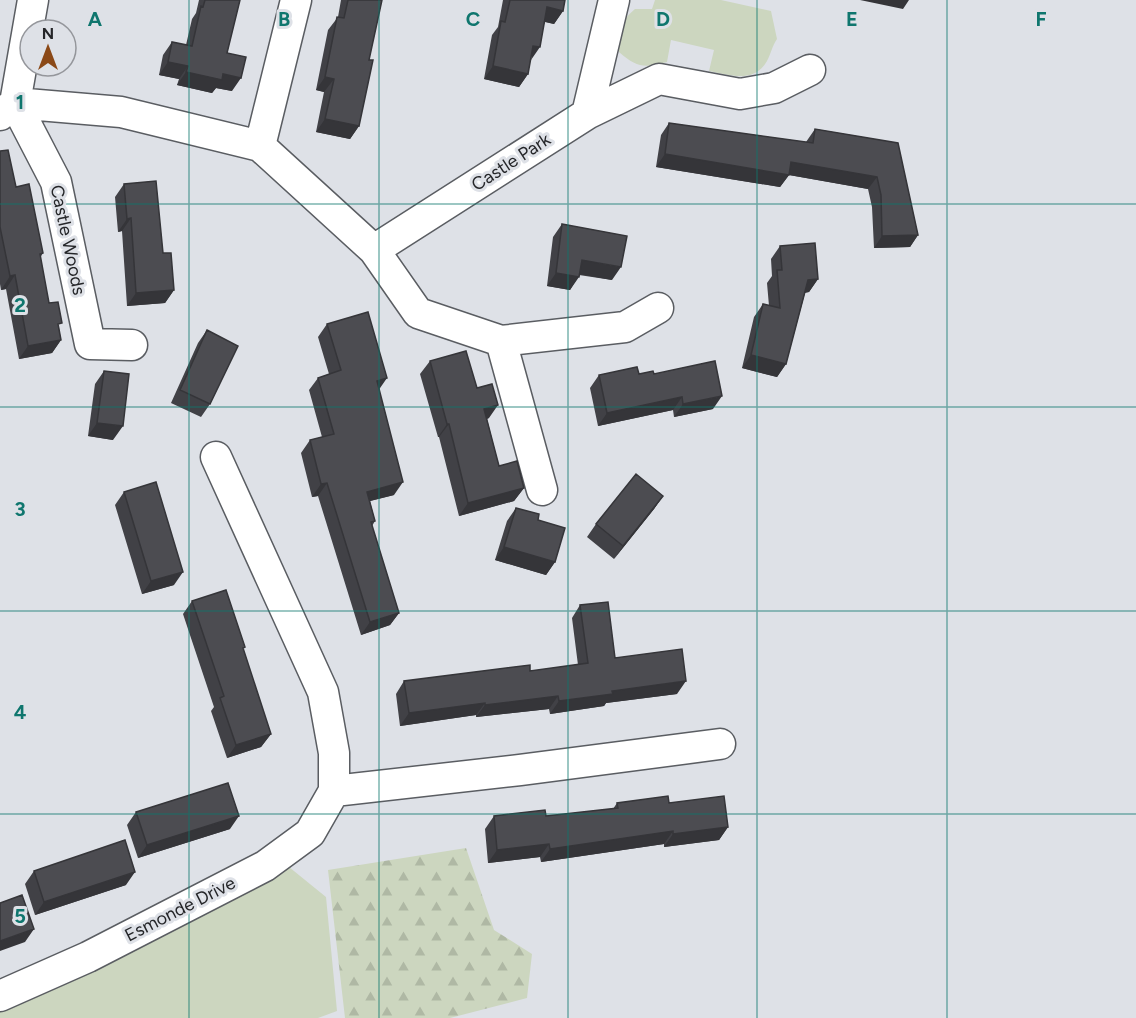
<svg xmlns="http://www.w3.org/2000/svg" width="1136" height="1018" font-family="Figtree,sans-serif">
<defs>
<pattern id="forest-firs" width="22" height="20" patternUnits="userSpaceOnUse" patternTransform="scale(1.5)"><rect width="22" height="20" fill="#ccd6bf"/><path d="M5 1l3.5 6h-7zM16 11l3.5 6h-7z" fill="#afb8a4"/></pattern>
</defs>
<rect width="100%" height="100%" fill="#dee1e7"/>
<!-- green -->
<path fill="#ccd6bf" d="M655,0H721L771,11L777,39C772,46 771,54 767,61C754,84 730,75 709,71L714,50L671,40L667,62C645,68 637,68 619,52C617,31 619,23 635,9H652Z
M289,867L326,897L337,1011L318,1018H0V1011L82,976Z"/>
<!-- forest -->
<path fill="url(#forest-firs)" d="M466,848L494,930L532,954L527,998L450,1018H345L328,870Z"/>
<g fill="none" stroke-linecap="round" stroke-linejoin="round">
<defs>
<path id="minor" d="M33,0L15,103L56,182L90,344L132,345
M587,114L614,0
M0,115L15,103L121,112L260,146L374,250L418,313L501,341L625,327L658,308
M260,146L296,0
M374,250L587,114L659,79L740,94L774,88L810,70
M501,341L542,490
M216,457L323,692L334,753V791
M0,996L88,957L265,866L310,833L334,791L520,770L720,744"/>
</defs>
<!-- minor casing -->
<use href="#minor" stroke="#5a5d62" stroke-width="33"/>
<!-- minor -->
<use href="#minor" stroke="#fff" stroke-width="30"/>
</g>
<!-- wall -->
<path fill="#414146" d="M199,0H240L227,53L232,91L216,88L212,93L177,85L179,79L159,75L163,55L172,42L186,45L192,19L196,13Z
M341,0H382L369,60L359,126L350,139L316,132L324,92L316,90L328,30L338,17Z
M503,0H565L563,11L554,24L545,22L530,60L528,74L519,87L484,79L492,35L498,27Z
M669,123L806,142L815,129L898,143L918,235L910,247L874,248L872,207L868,189L789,175L780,187L656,167L661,135Z
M0,151L43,253L40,258L49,303L59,328L61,340L52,353L19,359L6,289L1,290L0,284Z
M124,184L163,253L174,290L165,303L127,306L122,231L118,232L115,197Z
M562,224L612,280L579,275L570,290L547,286L553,237Z
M780,246L818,279L809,292L805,293L786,364L777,377L742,368L754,317L763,304L769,306L767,283L772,276L771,259Z
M327,324L379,389L394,495L370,501L375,521L372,526L399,613L390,625L361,635L318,496L312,497L301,453L310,440L322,437L309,390L318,378L329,374L318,337Z
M207,330L210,404L201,417L171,403L198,343Z
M430,361L477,388L489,418L487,419L499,466L524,488L514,501L459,516L439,437H438L420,374Z
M104,371L113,440L88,436L95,384Z
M654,374L713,409L674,417L673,410L598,426L590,388L599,375Z
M124,492L174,585L142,594L115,505Z
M663,496L654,509L614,559L587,537L596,524Z
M516,508L538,520L555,562L546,575L495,560L507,521Z
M192,601L243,649L271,734L261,747L227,758L211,711L214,707L183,614Z
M580,605L615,658L677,694L606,703L604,706L550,714L549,709L476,717V715L400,726L396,694L404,681L530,671L578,665L572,618Z
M617,803H669L728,827L719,840L664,847V844L541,862L540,857L488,863L485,829L494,816H546L613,809Z
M136,812L230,829L138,858L127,825Z
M34,871L126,885L35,915L25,884Z"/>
<!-- shaded-wall -->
<path fill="#353539" d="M860,0H909L903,9Z
M547,7L563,11L554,24L538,20Z
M533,46L540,47L531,60Z
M168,62L188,66L179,79L159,75Z
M493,66L528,74L519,87L484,79Z
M186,72L223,74L241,78L232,91L216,88L212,93L177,85Z
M325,77L334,79L324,92L316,90Z
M325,119L359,126L350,139L316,132Z
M665,154L791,162L877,177L868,189L789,175L780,187L656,167Z
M131,218L122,231L118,232L127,219Z
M918,235L910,247L874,248L882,236Z
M582,260L621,267L612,280L573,273Z
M556,273L579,277L570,290L547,286Z
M15,275L6,289L1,290L10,276Z
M818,279L809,292L799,293L808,280Z
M174,290L165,303L127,306L136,293Z
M61,340L52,353L19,359L28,346Z
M751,355L786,364L777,377L742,368Z
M387,378L378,391L377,381Z
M722,396L713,409L674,417L683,404Z
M682,397L673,410L598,426L607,413Z
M498,405L489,418L475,422L484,409Z
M97,423L123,426L113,440L88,436Z
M447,424H449L439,437H438Z
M403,482L394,495L358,504L367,492Z
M327,483L318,496L312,497L321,484Z
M524,488L514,501L459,516L468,503Z
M663,496L654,509L614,559L623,546Z
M504,547L555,562L546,575L495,560Z
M183,572L174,585L142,594L151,581Z
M399,613L390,625L361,635L370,622Z
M686,681L677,694L606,703L604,706L550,714L559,701L612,691Z
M558,696L549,709L476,717L485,705Z
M485,703L476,715L400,726L409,713Z
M271,734L261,747L227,758L236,745Z
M239,816L230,829L138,858L147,845Z
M728,827L719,840L664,847L673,834Z
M673,831L664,844L541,862L550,849Z
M549,844L540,857L488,863L497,850Z
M135,872L126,885L35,915L44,902Z
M34,929L25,942L0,951V941Z"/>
<!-- building -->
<path fill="#4c4c51" stroke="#353539" stroke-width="1.5" d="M205,0H240L227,53L246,57L241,78L223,74L222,80L186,72L188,66L168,62L172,42L192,46L201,6L203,7Z
M348,0H382L369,60H373L359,126L325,119L334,79L325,77L337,17L344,18Z
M510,0H565L563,11L547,7L540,47L533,46L528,74L493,66L501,21L505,22Z
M669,123L813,143L815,129L898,143L918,235L882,236L881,195L877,177L791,162L789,175L665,154Z
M8,150L16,187L29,184L43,253L40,254L49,303L58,302L62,323L58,324L61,340L28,346L15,275L10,276L0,227V151Z
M156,181L163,253H171L174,290L136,293L131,218L127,219L124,184Z
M562,224L627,236L621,267L582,260L579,277L556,273Z
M815,243L818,279L808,280L786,364L751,355L763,304L780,308L777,270H782L780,246Z
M368,312L387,378L377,381L403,482L367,492L375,521L371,522L399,613L370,622L327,483L321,484L310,440L334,434L318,378L341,370L327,324Z
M207,330L238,346L210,404L180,390Z
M466,351L477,388L492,384L498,405L484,409L499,466L517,461L524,488L468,503L449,424H447L430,361Z
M715,361L722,396L683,404L682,397L607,413L599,375L637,367L639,374L653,371L654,374Z
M104,371L129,374L123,426L97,423Z
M636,474L663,496L623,546L596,524Z
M156,482L183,572L151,581L124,492Z
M516,508L539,514L538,520L565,528L555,562L504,547Z
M226,590L245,647L243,648L271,734L236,745L220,698L224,696L192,601Z
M608,602L615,658L682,649L686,681L612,691L613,694L559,701L558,696L485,705V703L409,713L404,681L530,665V671L588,663L580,605Z
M228,783L239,816L147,845L136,812Z
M668,796L669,803L724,796L728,827L673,834V831L550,849L549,844L497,850L494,816L545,810L546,816L618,808L617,803Z
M125,840L135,872L44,902L34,871Z
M22,895L34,929L0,941V903Z"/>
<!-- grid -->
<path fill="none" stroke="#0f766e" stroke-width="1.5" stroke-opacity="0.55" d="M189,0V1018M379,0V1018M568,0V1018M757,0V1018M947,0V1018M0,204H1136M0,407H1136M0,611H1136M0,814H1136"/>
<g text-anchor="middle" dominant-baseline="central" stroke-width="6" stroke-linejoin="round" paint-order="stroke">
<!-- street labels -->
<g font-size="18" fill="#252629" stroke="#dee1e7">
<text transform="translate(511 162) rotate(-33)">Castle Park</text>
<text transform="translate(68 240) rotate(78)">Castle Woods</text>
<text transform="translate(180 909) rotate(-27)">Esmonde Drive</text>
</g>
</g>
<g font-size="20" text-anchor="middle" font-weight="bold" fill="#0f766e" stroke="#dee1e7" stroke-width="6" stroke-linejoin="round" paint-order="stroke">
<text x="95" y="26">A</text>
<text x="284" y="26">B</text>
<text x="473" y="26">C</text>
<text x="663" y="26">D</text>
<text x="852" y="26">E</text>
<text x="1041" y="26">F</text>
<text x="20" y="109">1</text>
<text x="20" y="312">2</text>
<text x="20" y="516">3</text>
<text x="20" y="719">4</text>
<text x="20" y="923">5</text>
</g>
<!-- north arrow -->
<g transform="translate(48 48)"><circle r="28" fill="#dee1e7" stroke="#94969b" stroke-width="1.5"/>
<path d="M0-4.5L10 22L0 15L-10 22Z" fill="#8b4917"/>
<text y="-9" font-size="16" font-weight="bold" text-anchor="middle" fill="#252629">N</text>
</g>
</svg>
